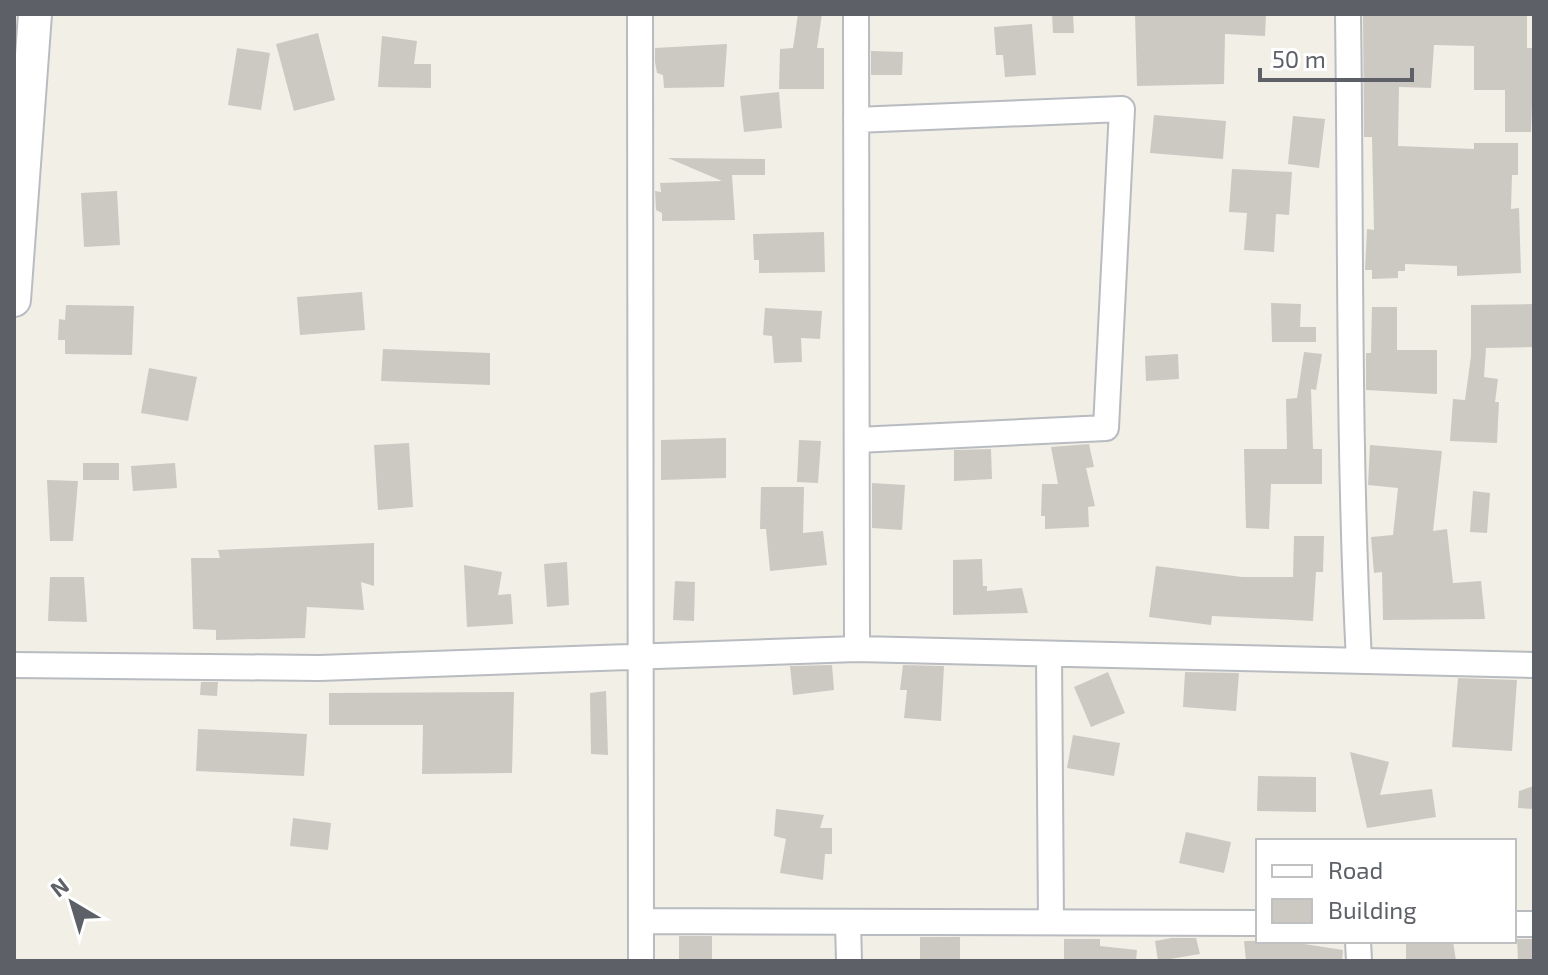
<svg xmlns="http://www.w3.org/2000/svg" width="1548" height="975" font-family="'Exo 2',sans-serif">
<rect width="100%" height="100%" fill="#f1efe6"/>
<!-- building -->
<path fill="#ccc9c3" d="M798,14H822L817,48H824V89H779L780,49L793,48Z
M1052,14H1073L1074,33H1053Z
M1135,14H1266L1265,36L1225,34L1224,84L1137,86Z
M1363,14H1527V48H1534L1531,132H1505V90H1474V46L1434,45L1431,88L1399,87L1398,146L1474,149V143H1518V175H1512L1511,209L1519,208L1521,273L1457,276V266L1405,264V271H1398V278L1372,279V270H1365L1367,229L1374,230L1372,137H1364Z
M1032,24L1036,75L1005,77L1003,55H996L994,27Z
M318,33L335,100L294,111L276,44Z
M382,36L417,41L414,64H431V88L378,87Z
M727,44L724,87L664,88L663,75L657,73L655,62V48Z
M237,48L270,53L261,110L228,105Z
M871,51L903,52L902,75H871Z
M779,92L782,128L744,132L740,96Z
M1154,115L1226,121L1223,159L1150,153Z
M1293,116L1325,119L1319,168L1288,164Z
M668,158L765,159V175H732L735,220L662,221V213L656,210L655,191L661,192L660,183L722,181Z
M1232,169L1292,172L1289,215L1276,214L1274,252L1244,250L1247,213L1229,212Z
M117,191L120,245L84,247L81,193Z
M824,232L825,272L759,273V260H754L753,234Z
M362,292L365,330L300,335L297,297Z
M1271,303L1301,304L1300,327H1316V342H1272Z
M1534,304V347L1486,348L1484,377L1498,379L1495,402H1499L1497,443L1450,441L1453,399L1465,400L1471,356V305Z
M66,305L134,306L132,355L65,354V340H58L59,319L65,320Z
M1372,307H1397V350H1437V394L1366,390V353H1371Z
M765,308L822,311L820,339L801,338L802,362L774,363L772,336L763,335Z
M383,349L490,353V385L381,381Z
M1304,352L1322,354L1316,390L1311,389L1313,449H1322V484H1271L1269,529L1246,528L1244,449H1287L1286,399L1297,398Z
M1178,354L1179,379L1146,381L1145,356Z
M149,368L197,377L188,421L141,413Z
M726,438V478L661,480V440Z
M799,440L821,441L818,483L797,482Z
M409,443L413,507L378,510L374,445Z
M1089,444L1094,467L1086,468L1095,506L1088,507L1089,527L1045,529V516H1041L1042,484H1058L1051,447Z
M1370,445L1442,451L1433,531L1447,529L1453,583L1481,581L1485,619L1383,620L1382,572L1374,573L1371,537L1393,535L1398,488L1368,485Z
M991,449L992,479L954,481V450Z
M83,463H119V480H83Z
M175,463L177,488L133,491L131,466Z
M47,480L78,481L73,541H50Z
M872,483L905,485L902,530L872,528Z
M761,487H804L803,533L823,531L827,565L770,571L766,529H760Z
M1473,491L1490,493L1487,533L1470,532Z
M1294,536H1324L1323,572H1316L1313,621L1212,616L1211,625L1149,617L1156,566L1242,577H1293Z
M374,543V586L361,582L364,610L307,607L305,638L216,640V630L193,629L191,558H220L218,550Z
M982,559L983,586H987V591L1022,588L1028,613L953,615V560Z
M567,562L569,605L547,607L544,564Z
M464,565L502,572L498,595L511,594L513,624L467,627Z
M50,577H84L87,622L48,621Z
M675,581L695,582L694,621L673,620Z
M832,665L834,690L793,695L790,666Z
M903,665L944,666L941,721L904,718L907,690H900Z
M1108,672L1125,713L1091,727L1074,687Z
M1185,672L1239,673L1236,711L1183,707Z
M1458,678L1517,680L1512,751L1452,747Z
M201,682H218L217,696L200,695Z
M606,691L608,755L591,754L590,693Z
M514,692L512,773L422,774L423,725H329V693Z
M198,729L307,734L304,776L196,771Z
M1073,735L1120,743L1114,776L1067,768Z
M1350,752L1389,762L1380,795L1432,789L1436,817L1367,828Z
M1258,776L1316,777V812L1257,811Z
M1534,786V809L1518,808L1519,791Z
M776,809L824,815L820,828H832V854H825L823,880L780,873L786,839L774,836Z
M293,818L331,823L328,850L290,846Z
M1186,832L1231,842L1224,873L1179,863Z
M679,936H712V961H679Z
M920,937H960V961H920Z
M1172,938H1196L1200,954L1158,961L1155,941Z
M1064,939H1100V946L1137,950L1136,961H1064Z
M1517,939H1534V961H1518Z
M1244,941H1285L1343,950L1342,961H1246Z
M1406,941H1453L1456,961H1406Z"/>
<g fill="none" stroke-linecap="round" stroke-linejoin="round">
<defs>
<path id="minor" d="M640,14L641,961
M856,14L857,649
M1348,14C1351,230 1348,446 1359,661
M856,120L1122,109L1106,428L857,440
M1049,654L1051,922
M14,665L319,668L857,649L1534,665
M641,921L1258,923
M848,922L849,961
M1514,924H1534
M1358,941L1359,961"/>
<path id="secondary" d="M14,300L35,14"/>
</defs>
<!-- minor casing -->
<use href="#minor" stroke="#b8bbc0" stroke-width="28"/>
<!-- secondary casing -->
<use href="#secondary" stroke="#b9bcc2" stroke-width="36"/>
<!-- minor -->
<use href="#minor" stroke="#fff" stroke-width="24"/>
<!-- secondary -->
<use href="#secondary" stroke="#fff" stroke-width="32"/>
</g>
<!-- border -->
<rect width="1548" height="975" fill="none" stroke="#5d6167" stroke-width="32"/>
<!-- legend -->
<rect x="1256" y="839" width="260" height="104" fill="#ffffff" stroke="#bec0c2" stroke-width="2"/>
<rect x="1272" y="865" width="40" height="12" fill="#ffffff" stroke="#bec0c2" stroke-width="2"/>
<text x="1328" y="879" font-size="24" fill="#5d6167">Road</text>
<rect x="1272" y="899" width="40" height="24" fill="#ccc9c3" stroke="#bec0c2" stroke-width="2"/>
<text x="1328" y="919" font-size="24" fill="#5d6167">Building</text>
<!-- north arrow -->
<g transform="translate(72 903) rotate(322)" stroke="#ffffff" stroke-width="6" paint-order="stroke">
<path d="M0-6L14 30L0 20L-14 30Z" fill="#5d6167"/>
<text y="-12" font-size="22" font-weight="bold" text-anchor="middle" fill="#5d6167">N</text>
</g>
<!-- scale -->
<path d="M1260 68v12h152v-12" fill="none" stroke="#5d6167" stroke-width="4"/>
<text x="1272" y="68" font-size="24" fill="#5d6167" stroke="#ffffff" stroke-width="6" paint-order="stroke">50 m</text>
</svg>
